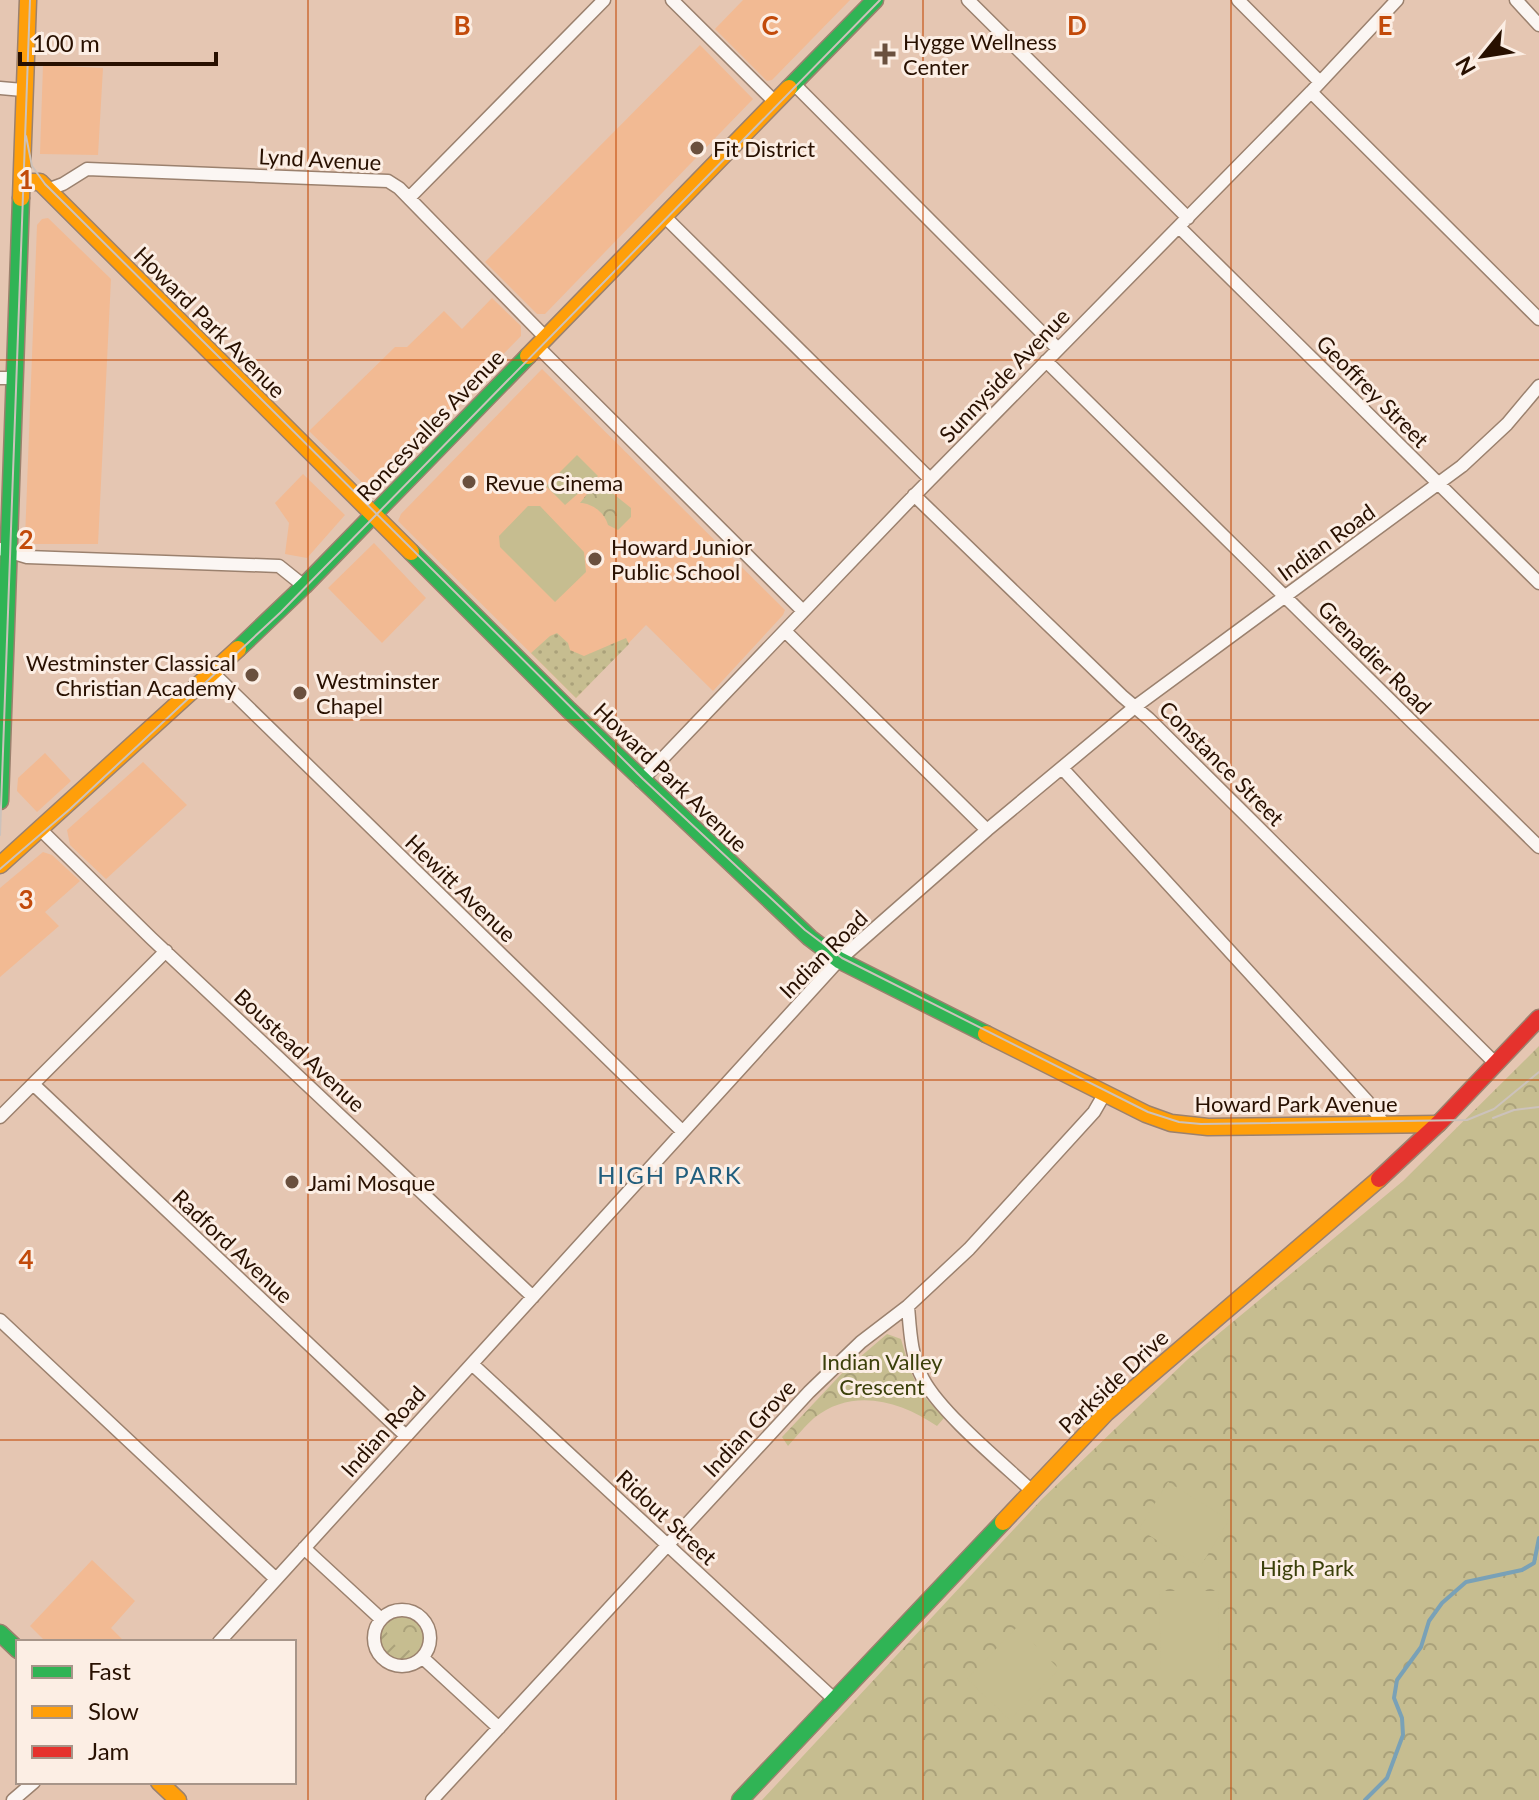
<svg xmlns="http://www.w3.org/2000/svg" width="1539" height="1800" font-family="Lato,sans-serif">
<defs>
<pattern id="grass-dots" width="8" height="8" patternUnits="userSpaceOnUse" patternTransform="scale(2)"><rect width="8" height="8" fill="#c6bd90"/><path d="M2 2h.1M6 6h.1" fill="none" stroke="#aaa17a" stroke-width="1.8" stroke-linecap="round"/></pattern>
<pattern id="park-crowns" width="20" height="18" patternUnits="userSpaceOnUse" patternTransform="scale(2)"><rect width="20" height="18" fill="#c6bd90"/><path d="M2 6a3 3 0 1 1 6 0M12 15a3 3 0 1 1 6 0" fill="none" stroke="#aaa17a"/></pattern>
<pattern id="garden-furrows" width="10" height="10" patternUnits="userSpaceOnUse" patternTransform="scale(2)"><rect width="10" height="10" fill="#c6bd90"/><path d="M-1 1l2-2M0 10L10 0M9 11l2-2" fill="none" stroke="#aaa17a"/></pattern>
</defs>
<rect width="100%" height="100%" fill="#e5c6b2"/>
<!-- built -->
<path fill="#f2ba93" d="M743,0H850L772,80L767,81L715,29Z
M700,45L753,99L545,314H537L485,262Z
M43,65L103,68L98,155L40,154Z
M48,218L111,279L98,544H31L25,539L37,225L42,219Z
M492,298L521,326V336L370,490L309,431L395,347H407L444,311L462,329Z
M542,369L785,610L783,615L713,691L646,625L576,698L398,521L401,514Z
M303,474L345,515L307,558L285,554L289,523L275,503Z
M374,543L426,598L382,643L328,588Z
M45,753L71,781L37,812L17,791L18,778Z
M143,762L187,805L106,879L70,845L67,830Z
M43,852L52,855L80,881L45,912L59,926L0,977V888Z
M92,1560L135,1601L111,1628L125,1642H46L30,1626Z"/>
<!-- grass -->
<path fill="url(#grass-dots)" d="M557,633L568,643L570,650L584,656L626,638L629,644L576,698L531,653L550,636Z"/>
<!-- park -->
<path fill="url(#park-crowns)" d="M595,484H601L631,508V517L618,530L608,525C605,513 592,503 580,503Z
M1539,1046V1800H762L1042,1499L1188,1359L1403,1181Z
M887,1334L901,1339L910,1370L920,1392L944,1418L937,1426C900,1401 853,1387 814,1418C805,1426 796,1437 788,1446L782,1437L846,1369Z
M380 1638a22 22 0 1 1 44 0a22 22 0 1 1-44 0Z"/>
<!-- garden -->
<path fill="url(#garden-furrows)" d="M383,1626L395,1646L409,1650L414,1657C393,1666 373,1649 383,1626Z"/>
<!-- pitch -->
<path fill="#c6bd90" d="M577,455L598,476L565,505L546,486Z
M528,506H540L584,552L586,572L555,602L500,547L499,536Z
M1168,1482L1229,1520L1200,1567L1139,1529Z
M1159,1591H1218L1219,1669H1161Z
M1017,1627L1059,1669L1010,1720L967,1679Z"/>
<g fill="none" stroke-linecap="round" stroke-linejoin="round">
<!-- stream -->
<path stroke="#79a1b7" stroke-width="4" d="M1365,1800L1387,1778L1403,1735L1402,1718L1394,1698L1397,1680L1421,1647L1429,1621L1442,1603L1466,1582L1522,1570L1534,1563L1539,1538"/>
<defs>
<path id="street" d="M672,0L776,103
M968,0L1188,218
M1238,0L1320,82
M1516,0L1539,25
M794,84L1058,349
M0,88L23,90
M1311,92L1539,319
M47,190L63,184L87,169L388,181L399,188L546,338
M409,198L604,0
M664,216L930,479
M1179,227L1539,583
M538,347L803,611
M1046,361L1539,847
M0,378H14
M914,495L1122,696L1149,719L1496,1064
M0,549L27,557L279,566L304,586
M785,631L987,830
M213,673L682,1131
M1062,768L1367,1101L1385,1125
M641,781L906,504L1311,92L1397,0
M41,830L151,938L533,1297
M33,1084L406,1436
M0,1117L166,951
M908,1306C910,1331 911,1357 923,1379C941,1413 1002,1463 1032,1491
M0,1320L276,1579
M472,1364L835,1700
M304,1548L381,1619
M374 1638a28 28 0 1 1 56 0a28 28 0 1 1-56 0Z
M219,1642L839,960L987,830L1136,706L1462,466L1507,424L1539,386
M423,1658L499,1728
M13,1800L34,1782
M432,1800L809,1392L861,1342L908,1306L969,1249L1094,1112L1105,1093"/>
<path id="fast" d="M789,88L875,0
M411,552L569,710L810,938L839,960L986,1034
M238,649L304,586L528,356
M0,801L21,198
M0,1633L18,1650
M740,1800L1003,1522"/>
<path id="slow" d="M22,182H40L411,552
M21,198L28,0
M528,356L789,88
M0,865L238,649
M986,1034L1146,1114L1171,1123L1208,1127L1438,1124
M1003,1522L1106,1413L1379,1179
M159,1782L178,1800"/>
<path id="jam" d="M1379,1179L1441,1121L1539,1018"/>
</defs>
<!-- street casing -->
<use href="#street" stroke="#9b816e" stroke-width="15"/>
<!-- fast casing -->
<use href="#fast" stroke="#9b816e" stroke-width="19"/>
<!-- slow casing -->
<use href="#slow" stroke="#9b816e" stroke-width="19"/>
<!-- jam casing -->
<use href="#jam" stroke="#9b816e" stroke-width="19"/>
<!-- street -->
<use href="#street" stroke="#fbf6f3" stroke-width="12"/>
<!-- fast -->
<use href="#fast" stroke="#30b455" stroke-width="16"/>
<!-- slow -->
<use href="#slow" stroke="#ff9f0a" stroke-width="16"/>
<!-- jam -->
<use href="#jam" stroke="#e5322d" stroke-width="16"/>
<!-- tram -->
<path stroke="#ccc2bb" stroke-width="2" d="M26,136L32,166L45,184L643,779L805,930L842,958L1148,1112L1179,1122L1201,1124L1467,1120L1494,1109L1539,1072
M0,835L30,0
M0,869L70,809L281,612L880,0
M1493,1118L1514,1110L1539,1107"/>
</g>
<!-- grid -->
<path fill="none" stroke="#c24a0a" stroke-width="2" stroke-opacity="0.55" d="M308,0V1800M616,0V1800M923,0V1800M1231,0V1800M0,360H1539M0,720H1539M0,1080H1539M0,1440H1539"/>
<!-- markers -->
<g fill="#6a503e" stroke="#fceee4" stroke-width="3">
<path d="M881 42h8v8h8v8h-8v8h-8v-8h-8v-8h8z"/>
<circle cx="697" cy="148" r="8"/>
<circle cx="469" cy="482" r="8"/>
<circle cx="595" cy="559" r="8"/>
<circle cx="252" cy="675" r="8"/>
<circle cx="300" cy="693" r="8"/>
<circle cx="292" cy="1182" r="8"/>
</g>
<g text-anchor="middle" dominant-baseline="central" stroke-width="6" stroke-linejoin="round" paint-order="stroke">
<!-- poi labels -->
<g font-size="22" fill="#281000" stroke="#fceee4" text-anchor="start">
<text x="903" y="41">Hygge Wellness<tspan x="903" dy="25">Center</tspan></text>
<text x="713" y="148">Fit District</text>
<text x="485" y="482">Revue Cinema</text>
<text x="611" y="546">Howard Junior<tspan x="611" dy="25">Public School</tspan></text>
<text x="236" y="662" text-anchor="end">Westminster Classical<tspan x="236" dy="25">Christian Academy</tspan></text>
<text x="316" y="680">Westminster<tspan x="316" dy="25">Chapel</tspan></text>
<text x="308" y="1182">Jami Mosque</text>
</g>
<!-- street labels -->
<g font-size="22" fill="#281000" stroke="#fceee4">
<text transform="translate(320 159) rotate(3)">Lynd Avenue</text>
<text transform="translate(210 322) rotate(45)">Howard Park Avenue</text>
<text transform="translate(1004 375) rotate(-46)">Sunnyside Avenue</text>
<text transform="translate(1373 391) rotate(45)">Geoffrey Street</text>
<text transform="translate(430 425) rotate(-46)">Roncesvalles Avenue</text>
<text transform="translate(1326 542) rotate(-36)">Indian Road</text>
<text transform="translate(1375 657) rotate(45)">Grenadier Road</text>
<text transform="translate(1222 763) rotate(45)">Constance Street</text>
<text transform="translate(671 777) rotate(44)">Howard Park Avenue</text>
<text transform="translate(461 888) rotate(44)">Hewitt Avenue</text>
<text transform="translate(823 954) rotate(-45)">Indian Road</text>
<text transform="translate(300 1050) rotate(43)">Boustead Avenue</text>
<text x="1296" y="1103">Howard Park Avenue</text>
<text transform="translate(233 1246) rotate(43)">Radford Avenue</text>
<text transform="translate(1113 1381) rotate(-43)">Parkside Drive</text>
<text transform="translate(749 1428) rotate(-47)">Indian Grove</text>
<text transform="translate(383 1431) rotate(-48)">Indian Road</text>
<text transform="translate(667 1517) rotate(43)">Ridout Street</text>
</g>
<!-- park labels -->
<g font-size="22" fill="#3b400a" stroke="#fceee4">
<text x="882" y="1361">Indian Valley<tspan x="882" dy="25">Crescent</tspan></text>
<text x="1307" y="1567">High Park</text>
</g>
<!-- neighbourhood labels -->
<g font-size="24" letter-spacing="2" fill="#215e7d" stroke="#fceee4">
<text x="670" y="1174">HIGH PARK</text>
</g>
</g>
<g font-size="26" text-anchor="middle" font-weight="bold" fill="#c24a0a" stroke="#fceee4" stroke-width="6" stroke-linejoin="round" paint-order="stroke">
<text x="462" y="35">B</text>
<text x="770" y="35">C</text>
<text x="1077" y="35">D</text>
<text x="1385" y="35">E</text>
<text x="26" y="189">1</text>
<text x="26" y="549">2</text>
<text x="26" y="909">3</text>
<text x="26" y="1269">4</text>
</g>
<!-- legend -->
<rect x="16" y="1640" width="280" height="144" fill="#fceee4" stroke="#a79589" stroke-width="2"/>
<rect x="32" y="1666" width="40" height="12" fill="#30b455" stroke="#a79589" stroke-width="2"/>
<text x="88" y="1680" font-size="24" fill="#281000">Fast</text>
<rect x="32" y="1706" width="40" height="12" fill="#ff9f0a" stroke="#a79589" stroke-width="2"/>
<text x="88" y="1720" font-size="24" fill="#281000">Slow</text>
<rect x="32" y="1746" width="40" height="12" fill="#e5322d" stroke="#a79589" stroke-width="2"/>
<text x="88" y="1760" font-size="24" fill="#281000">Jam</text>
<!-- north arrow -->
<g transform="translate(1483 56) rotate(240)" stroke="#fceee4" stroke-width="6" paint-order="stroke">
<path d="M0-6L14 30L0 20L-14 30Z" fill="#281000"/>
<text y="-12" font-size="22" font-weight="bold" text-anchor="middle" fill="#281000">N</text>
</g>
<!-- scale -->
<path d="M20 52v12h196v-12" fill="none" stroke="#281000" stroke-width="4"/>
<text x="32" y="52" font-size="24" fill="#281000" stroke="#fceee4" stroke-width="6" paint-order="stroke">100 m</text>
</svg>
